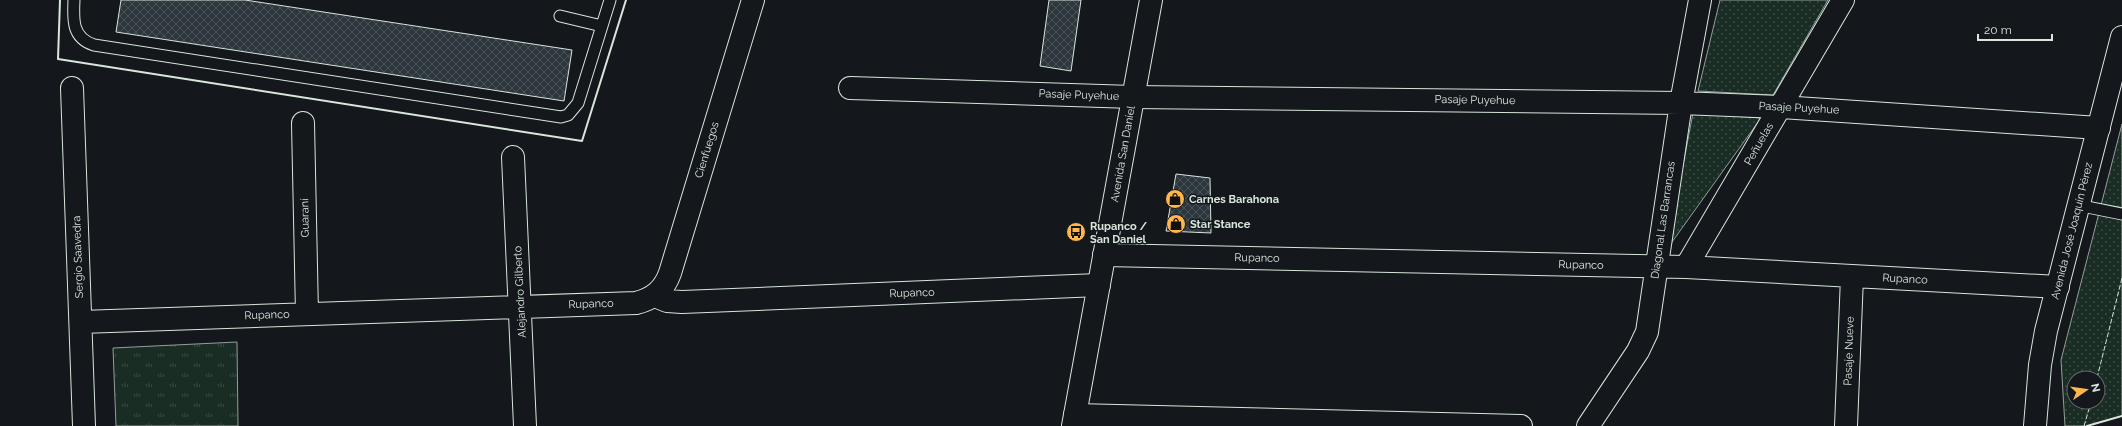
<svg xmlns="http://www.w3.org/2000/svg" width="2122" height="426" font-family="Raleway,sans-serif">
<defs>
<pattern id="grass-tufts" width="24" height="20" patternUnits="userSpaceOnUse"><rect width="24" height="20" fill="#1a2d24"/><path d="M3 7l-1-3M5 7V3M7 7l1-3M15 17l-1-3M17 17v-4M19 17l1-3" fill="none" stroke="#3b4b43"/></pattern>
<pattern id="park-dots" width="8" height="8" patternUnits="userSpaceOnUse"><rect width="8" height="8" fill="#1a2d24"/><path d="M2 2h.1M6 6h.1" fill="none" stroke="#3b4b43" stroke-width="1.8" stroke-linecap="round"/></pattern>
<pattern id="building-cross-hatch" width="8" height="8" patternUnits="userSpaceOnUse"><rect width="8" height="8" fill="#2c363c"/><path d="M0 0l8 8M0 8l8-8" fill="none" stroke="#4a5358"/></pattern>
</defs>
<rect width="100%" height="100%" fill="#14181c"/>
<!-- grass -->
<path fill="url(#grass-tufts)" stroke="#939e99" d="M237,342L238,426H116L113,348Z"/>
<!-- park -->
<path fill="url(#park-dots)" stroke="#939e99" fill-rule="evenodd" d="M1720,0H1828L1773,95L1698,91Z
M1693,113L1761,118L1667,249Z
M2122,124V416L2087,426H2065L2061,360ZM2074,378H2098V402H2074Z"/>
<!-- building -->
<path fill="url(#building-cross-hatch)" stroke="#d8e6dc" d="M121,0H245L572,50L564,101L116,32Z
M1049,0H1081L1071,71L1040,66Z
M1176,174L1210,178L1211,233L1166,231Z"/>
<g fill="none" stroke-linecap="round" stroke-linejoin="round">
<defs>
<path id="service" d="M74,0C73,20 72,38 94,45L561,117L568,115L578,103L610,0
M560,16L602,26
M2077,205L2122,214"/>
<path id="minor" d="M72,88L84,426
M850,88L1133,97L1681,103L1781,107L2099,128
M303,123L307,314
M513,157L525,426
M1104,255L1686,267L2058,287
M1686,267L1843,0
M655,296L667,301L682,302L1099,285
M81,322L636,303C653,299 664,290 670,273L753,0
M1075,415L1521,426
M1588,426L1638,351L1647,332L1681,103L1700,0
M1846,426L1852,277"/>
<path id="tertiary" d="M1073,426L1151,0"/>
<path id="primary" d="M2035,426L2040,365L2046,331L2122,37"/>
</defs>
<!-- service casing -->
<use href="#service" stroke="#d8e6dc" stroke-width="13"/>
<!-- minor casing -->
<use href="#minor" stroke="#d8e6dc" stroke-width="24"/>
<!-- tertiary casing -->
<use href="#tertiary" stroke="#d8e6dc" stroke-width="24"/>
<!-- primary casing -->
<use href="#primary" stroke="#d8e6dc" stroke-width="24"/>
<!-- service -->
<use href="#service" stroke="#14181c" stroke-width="11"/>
<!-- minor -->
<use href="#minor" stroke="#14181c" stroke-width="22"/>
<!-- tertiary -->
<use href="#tertiary" stroke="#14181c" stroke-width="22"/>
<!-- primary -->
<use href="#primary" stroke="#14181c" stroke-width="22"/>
<!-- fence -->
<path stroke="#d8e6dc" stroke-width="1" stroke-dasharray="5 2" stroke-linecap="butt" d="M2097,378L2122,278
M2084,426L2091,402"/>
<!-- wall -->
<path stroke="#d8e6dc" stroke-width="2" d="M60,0L58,59L582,141L626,0
M2087,426L2122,416"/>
</g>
<!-- icons -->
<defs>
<symbol id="shop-disc" viewBox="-11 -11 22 22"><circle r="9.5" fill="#ffb74d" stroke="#14181c"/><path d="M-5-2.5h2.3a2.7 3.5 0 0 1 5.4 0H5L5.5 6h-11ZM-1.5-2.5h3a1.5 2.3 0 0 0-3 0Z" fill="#111"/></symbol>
<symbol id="bus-disc" viewBox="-11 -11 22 22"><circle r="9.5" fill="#ffb74d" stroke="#14181c"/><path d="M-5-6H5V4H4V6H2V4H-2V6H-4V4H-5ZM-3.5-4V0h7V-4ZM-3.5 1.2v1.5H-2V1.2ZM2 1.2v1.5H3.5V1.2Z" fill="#111"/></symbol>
</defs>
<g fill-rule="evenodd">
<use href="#shop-disc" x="1164" y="188" width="22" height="22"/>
<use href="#shop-disc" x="1165" y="213" width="22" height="22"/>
<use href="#bus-disc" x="1065" y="221" width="22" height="22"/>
</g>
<g text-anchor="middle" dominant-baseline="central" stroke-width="3" stroke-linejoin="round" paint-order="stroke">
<!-- street labels -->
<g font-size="11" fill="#d8e6dc" stroke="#14181c">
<text transform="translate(1079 95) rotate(2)">Pasaje Puyehue</text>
<text transform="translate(1475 100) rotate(1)">Pasaje Puyehue</text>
<text transform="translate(1799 108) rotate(3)">Pasaje Puyehue</text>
<text transform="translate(1759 144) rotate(-60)">Peñuelas</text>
<text transform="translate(707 150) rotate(-73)">Cienfuegos</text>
<text transform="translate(1123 154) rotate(-80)">Avenida San Daniel</text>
<text transform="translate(305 218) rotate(-91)">Guaraní</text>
<text transform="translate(1663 220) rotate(-82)">Diagonal Las Barrancas</text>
<text transform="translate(2072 231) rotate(-76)">Avenida José Joaquín Pérez</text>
<text transform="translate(78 257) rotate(-92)">Sergio Saavedra</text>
<text transform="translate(1257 258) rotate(1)">Rupanco</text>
<text transform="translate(1581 265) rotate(1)">Rupanco</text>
<text transform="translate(1905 279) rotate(3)">Rupanco</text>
<text transform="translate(520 292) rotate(-93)">Alejandro Gilberto</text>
<text transform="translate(912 293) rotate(-2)">Rupanco</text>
<text transform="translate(591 304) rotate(-2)">Rupanco</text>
<text transform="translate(267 315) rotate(-2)">Rupanco</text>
<text transform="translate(1849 351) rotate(-88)">Pasaje Nueve</text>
</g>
<!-- poi labels -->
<g font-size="11" font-weight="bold" fill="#d8e6dc" stroke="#14181c" text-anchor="start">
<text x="1189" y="199">Carnes Barahona</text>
<text x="1190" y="224">Star Stance</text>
<text x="1090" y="226">Rupanco /<tspan x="1090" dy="13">San Daniel</tspan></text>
</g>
</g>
<!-- north arrow -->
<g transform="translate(2086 390) rotate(77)"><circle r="19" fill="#14181c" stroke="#626a69"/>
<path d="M0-3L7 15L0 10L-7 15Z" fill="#ffb74d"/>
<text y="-6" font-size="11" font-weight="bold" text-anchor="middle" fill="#d8e6dc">N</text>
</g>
<!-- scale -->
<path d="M1978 34v6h74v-6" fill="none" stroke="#d8e6dc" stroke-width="2"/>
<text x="1984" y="34" font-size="12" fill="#d8e6dc" stroke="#14181c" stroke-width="3" paint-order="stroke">20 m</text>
</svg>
